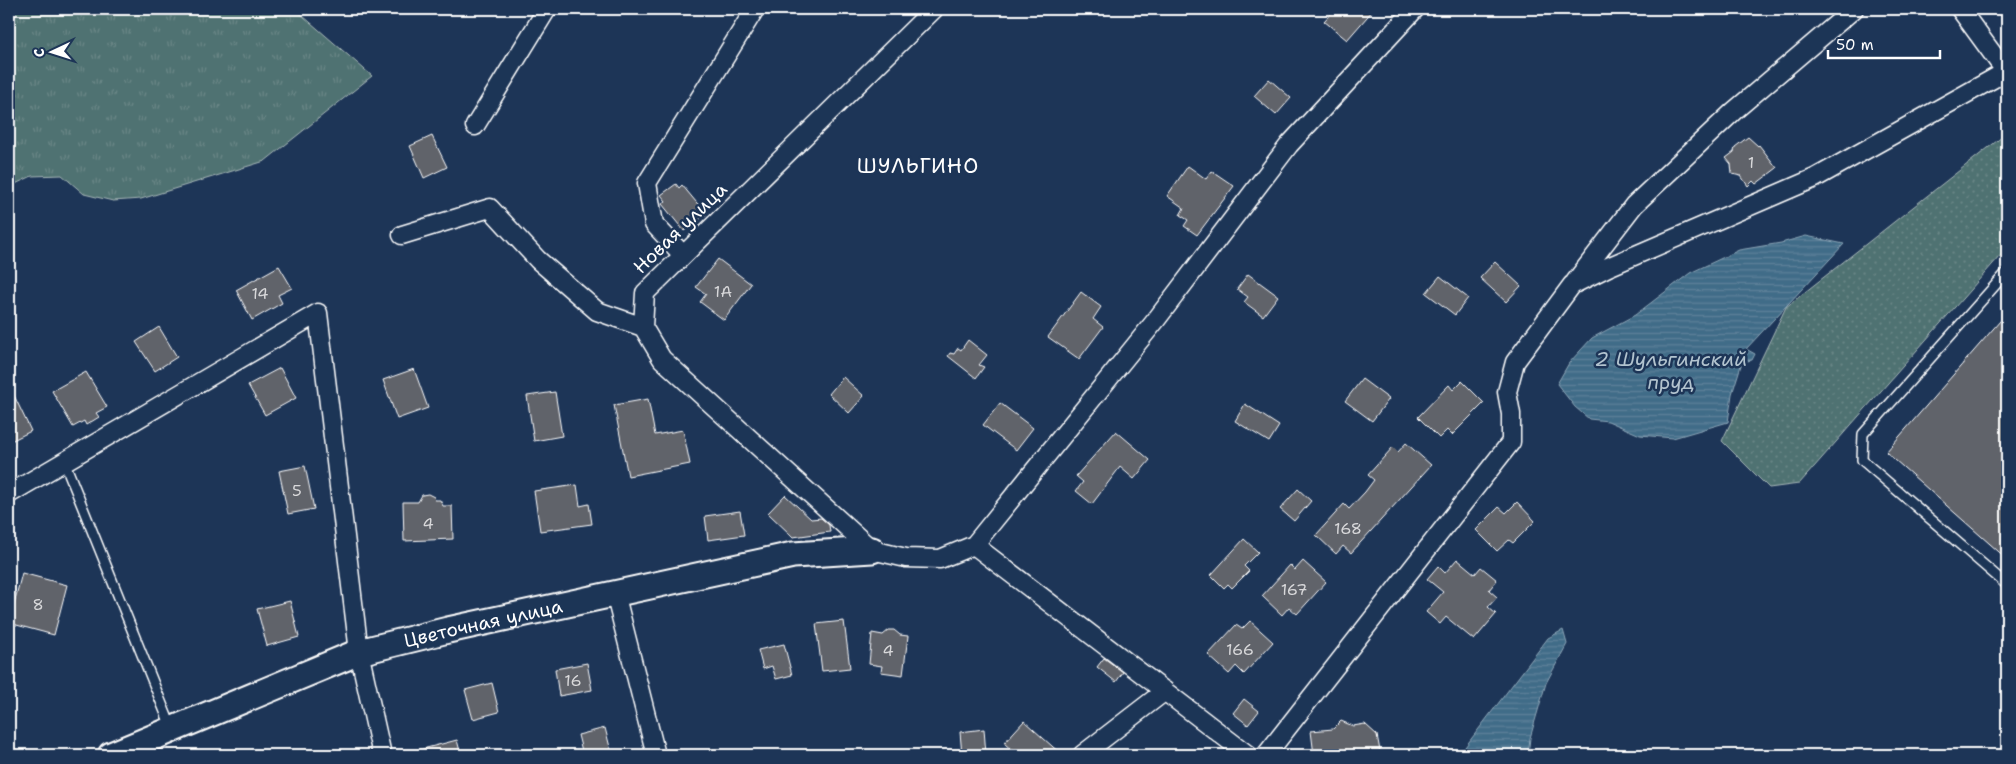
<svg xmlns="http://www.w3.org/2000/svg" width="2016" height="764" font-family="'Shantell Sans',sans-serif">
<defs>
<pattern id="grass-tufts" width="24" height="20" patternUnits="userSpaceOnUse" patternTransform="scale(1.25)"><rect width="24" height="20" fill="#507272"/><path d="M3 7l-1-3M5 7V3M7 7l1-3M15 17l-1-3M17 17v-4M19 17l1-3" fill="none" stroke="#6a8787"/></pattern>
<pattern id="park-dots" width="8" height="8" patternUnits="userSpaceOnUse" patternTransform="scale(1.25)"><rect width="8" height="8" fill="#507272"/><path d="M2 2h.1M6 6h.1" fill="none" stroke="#6a8787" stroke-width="1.8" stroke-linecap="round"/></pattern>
<pattern id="water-rules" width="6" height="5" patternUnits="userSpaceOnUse" patternTransform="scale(1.25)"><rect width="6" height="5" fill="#416c88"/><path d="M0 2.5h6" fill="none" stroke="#5e829a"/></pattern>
</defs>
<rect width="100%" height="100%" fill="#1d3557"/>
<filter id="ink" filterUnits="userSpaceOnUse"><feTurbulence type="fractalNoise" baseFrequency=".02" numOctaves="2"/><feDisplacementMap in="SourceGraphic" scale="10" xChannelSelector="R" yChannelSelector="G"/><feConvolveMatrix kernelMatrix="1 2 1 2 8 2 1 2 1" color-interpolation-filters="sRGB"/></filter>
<g filter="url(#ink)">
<!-- grass -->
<path fill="url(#grass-tufts)" stroke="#a8b8b8" d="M9,9H295L372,76L265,161L141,199L113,201L84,194L62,175L32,176L9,187Z"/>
<!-- park -->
<path fill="url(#park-dots)" stroke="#a8b8b8" d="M2007,133V248L1799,484L1769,488L1722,441L1786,307Z"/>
<!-- water -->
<path fill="url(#water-rules)" stroke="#8da7b8" d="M1806,236L1844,244L1746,349L1755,354L1752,360L1742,362L1732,394L1728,422L1673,438L1640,435L1608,421L1589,419L1575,407L1557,384L1569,363L1592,338L1635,315L1690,273L1739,250L1781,243Z
M1563,630L1567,644L1546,683L1530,738L1528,755H1459L1548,638Z"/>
<!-- building -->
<path fill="#61636b" stroke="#fff" d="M1335,9H1374L1347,40L1324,21Z
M1269,79L1291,98L1276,115L1254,96Z
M432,136L447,167L424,178L410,146Z
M1748,137L1758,146L1759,145L1777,168L1756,184L1753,181L1748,186L1741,176L1732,174L1731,164L1726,158L1734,152L1735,147Z
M1188,166L1206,179L1212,171L1234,186L1197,235L1184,226L1188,220L1180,215L1184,208L1167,196Z
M676,184L679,188L682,185L706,214L684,231L662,204L666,201L661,195Z
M718,259L751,284L724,320L700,302L706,294L696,287Z
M1495,262L1521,286L1506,302L1480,278Z
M279,266L292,288L278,295L282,303L252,320L236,290Z
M1248,274L1278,296L1263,316L1244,302L1248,297L1237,289Z
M1440,276L1468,298L1455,315L1426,293Z
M1081,292L1101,307L1093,319L1103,327L1079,359L1048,337Z
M2007,313V559L1886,452Z
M159,327L177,357L155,371L136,342Z
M968,340L987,355L979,365L984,367L976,378L948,356L950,353L954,354L958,348L961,350Z
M280,368L296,398L265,415L248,385Z
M414,369L428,408L397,419L383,380Z
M86,372L107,407L96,413L99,417L86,425L84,421L73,427L52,391Z
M843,377L864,396L849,413L829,394Z
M1362,379L1389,399L1372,421L1345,401Z
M1462,381L1484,403L1452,435L1447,430L1439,438L1418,417L1449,385L1453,390Z
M9,385L31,431L9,442Z
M555,392L562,436L534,441L527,396Z
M648,399L655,435L683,430L690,464L628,476L614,405Z
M1000,403L1033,428L1016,450L983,425Z
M1245,404L1279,426L1269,442L1235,421Z
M1116,431L1150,460L1134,479L1120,467L1092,504L1076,491L1083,482L1076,476Z
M1406,443L1431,465L1351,553L1343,546L1336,554L1316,535L1344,504L1349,509L1365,492L1374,480L1368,475L1393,447L1398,452Z
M305,466L314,509L288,514L279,471Z
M577,485L580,506L589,504L592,524L540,531L534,491Z
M1298,489L1311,501L1294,521L1280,509Z
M428,494L434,497L435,500H440L443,506H452L453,539L404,541L403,502H418L422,495Z
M785,495L811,519L821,518L829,525L830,532L793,537L768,513Z
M1517,502L1535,521L1513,543L1509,540L1497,551L1476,530L1499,507L1506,513Z
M740,511L744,535L708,540L705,516Z
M1244,539L1258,552L1244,566L1249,571L1232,588L1228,584L1224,588L1211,575Z
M1457,559L1475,574L1481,567L1497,580L1489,590L1497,597L1488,607L1496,614L1474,640L1446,617L1440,624L1426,612L1443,592L1427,579L1438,566L1445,573Z
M1303,561L1326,582L1297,614L1289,607L1282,615L1262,596L1290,565L1295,570Z
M22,573L67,585L54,635L9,623Z
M290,601L299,637L267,646L257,609Z
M844,621L850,668L822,671L816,624Z
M1250,621L1273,642L1244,674L1236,666L1229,674L1208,655L1236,625L1242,629Z
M889,630H894L900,635L908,636L903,675L881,672L882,666L869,664L872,633L883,635Z
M784,644L792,675L776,679L772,666L763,669L758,650Z
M1104,658L1123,672L1116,682L1097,667Z
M587,663L592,690L559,696L555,669Z
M492,683L499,712L473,719L465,690Z
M1244,699L1259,711L1248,725L1233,713Z
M1024,721L1062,755H1017L1004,743Z
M1341,721L1353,726L1365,724L1377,735L1380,751L1376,755H1314L1311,731L1333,729Z
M605,728L612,755H583L578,735Z
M984,729L986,755H962L960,732Z
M457,740L461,755H415V751Z"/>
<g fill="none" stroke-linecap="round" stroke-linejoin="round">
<defs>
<path id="lane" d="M2007,272L1863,434L1862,460L2007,585
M64,461L172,729"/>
<path id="street" d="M934,9L645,293L643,327L662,359L872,550L906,558L940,559L974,545L1156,320L1289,145L1415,9
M1960,9L2006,72
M475,126L547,9
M402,235L490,208L538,260L597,311L643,327
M683,255L654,224L647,183L755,9
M1575,282L1634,205L1734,111L1854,9
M9,494L318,313L359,652L382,755
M974,545L1248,755
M615,593L656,755
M1082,755L1165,691
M1266,755L1511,442V414L1507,392L1515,362L1572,285L1608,267L1815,178L2007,71"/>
<g id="secondary">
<path id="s1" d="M111,755L359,652L448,630L793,555L872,550"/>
</g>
</defs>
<!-- lane casing -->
<use href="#lane" stroke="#fff" stroke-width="12"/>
<!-- street casing -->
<use href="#street" stroke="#fff" stroke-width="21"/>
<!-- secondary casing -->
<use href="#secondary" stroke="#fff" stroke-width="29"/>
<!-- lane -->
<use href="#lane" stroke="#1d3557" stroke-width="9"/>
<!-- street -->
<use href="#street" stroke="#1d3557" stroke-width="18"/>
<!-- secondary -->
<use href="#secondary" stroke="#1d3557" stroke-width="25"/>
</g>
</g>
<g text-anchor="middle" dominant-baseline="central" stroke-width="5" stroke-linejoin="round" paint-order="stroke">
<!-- number labels -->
<g font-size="16" fill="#d8d8da">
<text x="1751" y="162">1</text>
<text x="723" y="291">1А</text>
<text x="260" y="293">14</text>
<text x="297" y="490">5</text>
<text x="428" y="523">4</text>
<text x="1348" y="528">168</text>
<text x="1294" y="589">167</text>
<text x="38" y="604">8</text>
<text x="1240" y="649">166</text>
<text x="888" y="650">4</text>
<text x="573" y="680">16</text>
</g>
<!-- street labels -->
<g font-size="19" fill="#fff" stroke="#1d3557">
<text transform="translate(680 228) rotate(-44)">Новая улица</text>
<text stroke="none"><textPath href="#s1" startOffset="396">Цветочная улица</textPath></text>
</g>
<!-- water labels -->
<g font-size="20" font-style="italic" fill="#b3c4cf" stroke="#1d3557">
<text x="1671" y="359">2 Шульгинский<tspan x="1671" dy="23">пруд</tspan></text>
</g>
<!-- quarter labels -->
<g font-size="21" letter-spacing="1" fill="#fff" stroke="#1d3557">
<text x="918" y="166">ШУЛЬГИНО</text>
</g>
</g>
<!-- margin -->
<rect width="2016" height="764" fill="none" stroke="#1d3557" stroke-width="30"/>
<rect x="15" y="15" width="1986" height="734" fill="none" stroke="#fff" stroke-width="2" filter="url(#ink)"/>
<!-- north arrow -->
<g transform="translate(52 52) rotate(266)" stroke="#1d3557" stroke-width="4" paint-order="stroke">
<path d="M0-4L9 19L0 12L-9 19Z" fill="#ffffff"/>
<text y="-8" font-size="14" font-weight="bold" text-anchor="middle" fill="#ffffff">С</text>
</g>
<!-- scale -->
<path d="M1828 50v8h112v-8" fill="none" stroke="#ffffff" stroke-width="2.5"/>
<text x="1836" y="50" font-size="15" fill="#ffffff" stroke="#1d3557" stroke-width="4" paint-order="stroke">50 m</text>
</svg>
